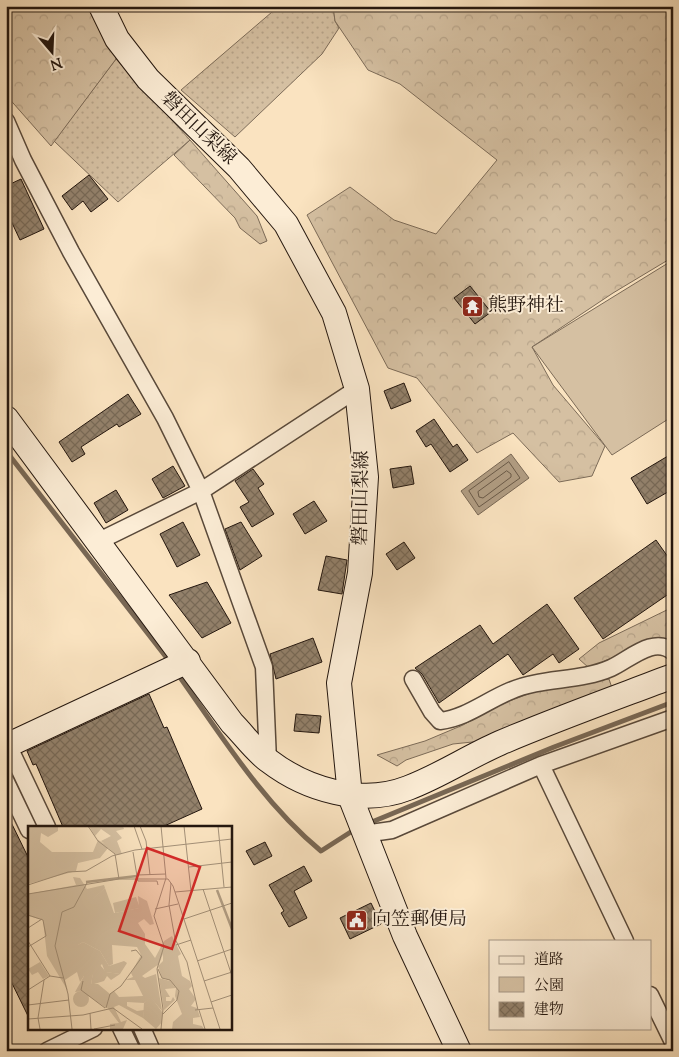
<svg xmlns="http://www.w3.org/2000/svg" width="679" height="1057" font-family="'Sorts Mill Goudy','Noto Serif JP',serif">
<defs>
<pattern id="grass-dots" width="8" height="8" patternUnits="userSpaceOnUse" patternTransform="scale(1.25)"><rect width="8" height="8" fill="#d5c0a2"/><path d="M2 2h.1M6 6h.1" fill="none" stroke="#b7a48a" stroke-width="1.8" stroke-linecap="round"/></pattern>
<pattern id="forest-crowns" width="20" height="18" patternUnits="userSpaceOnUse" patternTransform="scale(1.25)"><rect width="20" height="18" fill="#d5c0a2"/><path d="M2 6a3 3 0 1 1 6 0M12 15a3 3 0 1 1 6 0" fill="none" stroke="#b7a48a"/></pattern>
<pattern id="building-cross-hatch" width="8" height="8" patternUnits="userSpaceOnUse" patternTransform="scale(1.25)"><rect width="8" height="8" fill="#93816b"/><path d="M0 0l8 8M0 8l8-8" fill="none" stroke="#786956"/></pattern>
</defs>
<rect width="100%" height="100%" fill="#fae3c0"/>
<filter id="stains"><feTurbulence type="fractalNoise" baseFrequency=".004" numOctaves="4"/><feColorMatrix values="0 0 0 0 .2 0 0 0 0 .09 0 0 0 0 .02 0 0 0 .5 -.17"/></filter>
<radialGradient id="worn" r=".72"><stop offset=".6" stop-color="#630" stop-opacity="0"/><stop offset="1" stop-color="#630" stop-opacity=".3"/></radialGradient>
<!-- grass -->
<path fill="url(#grass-dots)" stroke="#7c6b58" d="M279,6H333L335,21L339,28L322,54L235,137L181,90Z
M116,59L190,140L118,202L54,141Z"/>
<!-- forest -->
<path fill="url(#forest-crowns)" stroke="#7c6b58" d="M6,6H113L105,9L116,59L51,146L6,95Z
M333,6H673V257L613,293L532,347L553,385L605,446L592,476L559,482L513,433L477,453L417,378L388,368L307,215L350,187L394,220L436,234L497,160L400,84L368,70L335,21Z
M190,140L257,216L267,241L260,244L240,228L235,218L174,155Z
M673,607V647L632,649L589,668L579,659L599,643Z
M609,679L613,691L511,738L453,744L406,760L397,766L377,755L425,741L463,725L499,705L544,688Z"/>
<!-- park -->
<path fill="#d5c0a2" stroke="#7c6b58" d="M673,260V416L612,455L532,347Z"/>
<!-- water -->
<path fill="#b19d83" stroke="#786754" d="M511,454L529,478L478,515L461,491Z"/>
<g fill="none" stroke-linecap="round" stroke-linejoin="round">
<!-- shore -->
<path stroke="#6a5a48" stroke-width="1" d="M509,462L520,478L479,507L469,491Z
M507,471L511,474V477L483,498L479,497L478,492Z"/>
<!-- stream -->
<path stroke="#786754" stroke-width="5" d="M6,451L170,662
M177,673C221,735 262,802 321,851L357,828
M6,761L37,827
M367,824L554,747L673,702
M131,1028L142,1051"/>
</g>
<!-- building -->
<path fill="url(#building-cross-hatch)" stroke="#23160e" d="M89,175L108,199L91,212L83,201L72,210L62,196Z
M21,179L44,229L20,240L6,210V186Z
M470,286L491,312L475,324L454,298Z
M404,383L411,401L391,409L384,391Z
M128,394L141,414L119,427L117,424L81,447L85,454L72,462L59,442Z
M434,419L453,447L457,444L468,460L450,472L431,444L426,447L416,431Z
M673,453V489L647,504L631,478Z
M173,466L185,486L163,498L152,479Z
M411,466L414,484L393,488L390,469Z
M253,469L264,484L258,488L274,514L252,527L240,507L249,502L235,481Z
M116,490L128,510L106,523L94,503Z
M314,501L327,521L305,534L293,514Z
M183,522L200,555L177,567L160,534Z
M241,522L262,556L240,570L225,529Z
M656,540L673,564V591L603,639L574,598Z
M404,542L415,558L397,570L386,554Z
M326,556L347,560L342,594L318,590Z
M207,582L231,623L202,638L169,595Z
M547,604L579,649L559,663L553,654L523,675L508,654L439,703L422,674L415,668L480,625L493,644Z
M313,638L322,662L276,679L270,654Z
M149,694L164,728L167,727L202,809L162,827H63L36,764L33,765L27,751Z
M296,714L321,716L319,733L294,731Z
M6,812L29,859V1018L6,971Z
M265,842L272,856L254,865L246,851Z
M304,866L312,881L294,891L307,918L289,927L281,913L284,911L269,885Z
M371,903L381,924L350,939L340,918Z"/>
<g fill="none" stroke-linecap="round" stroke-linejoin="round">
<defs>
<path id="street" d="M6,121L23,160L71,252L165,418L201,491L264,667L268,761
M99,541L201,491L357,389
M413,679L432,712L440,721C466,718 486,701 510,691C542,677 579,682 611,668C629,660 654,635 673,652
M8,745L47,827
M541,765L625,941
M6,782L29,830
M364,834L392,830L541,765L673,718
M650,995L673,1042
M121,1028L132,1051
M142,1028L152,1051
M47,1051L94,1028"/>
<path id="secondary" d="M101,6L117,39L148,79L239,168L286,224L334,313L357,389L366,477L360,573L339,683L350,796L405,936L459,1051
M6,418L232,723C244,735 255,751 269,761C307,790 362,806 408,788C440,776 468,757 500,743C556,719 615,698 673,676
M6,746L188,661"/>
</defs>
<!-- street casing -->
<use href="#street" stroke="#59493a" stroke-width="19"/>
<!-- secondary casing -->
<use href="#secondary" stroke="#23160e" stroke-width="26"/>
<!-- street -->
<use href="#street" stroke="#fcedd6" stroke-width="16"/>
<!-- secondary -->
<use href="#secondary" stroke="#fcedd6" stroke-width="24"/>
</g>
<!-- icons -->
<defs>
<symbol id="temple-square" viewBox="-11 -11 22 22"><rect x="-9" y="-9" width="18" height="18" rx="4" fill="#8f2418" stroke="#fcedd6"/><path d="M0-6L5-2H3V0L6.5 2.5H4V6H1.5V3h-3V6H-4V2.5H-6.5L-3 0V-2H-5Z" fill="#fff"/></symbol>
<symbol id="civic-square" viewBox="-11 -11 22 22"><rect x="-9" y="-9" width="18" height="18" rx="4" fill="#8f2418" stroke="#fcedd6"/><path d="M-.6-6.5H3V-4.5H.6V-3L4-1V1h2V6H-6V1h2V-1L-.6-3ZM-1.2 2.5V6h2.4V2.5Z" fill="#fff"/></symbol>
</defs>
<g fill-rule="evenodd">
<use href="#temple-square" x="460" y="294" width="25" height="25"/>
<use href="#civic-square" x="344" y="908" width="25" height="25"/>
</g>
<g text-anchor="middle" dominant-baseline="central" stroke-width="4" stroke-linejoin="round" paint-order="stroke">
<!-- street labels -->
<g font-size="19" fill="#23160e" stroke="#fcedd6">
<text transform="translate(198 129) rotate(44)">磐田山梨線</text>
<text transform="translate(362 498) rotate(-89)">磐田山梨線</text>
</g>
<!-- poi labels -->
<g font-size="19" fill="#23160e" stroke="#fcedd6" text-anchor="start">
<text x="488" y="306">熊野神社</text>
<text x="372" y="920">向笠郵便局</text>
</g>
</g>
<!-- overview -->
<g transform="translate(28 826)">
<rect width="204" height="204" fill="#fae3c0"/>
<path d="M77,62L86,87H62L61,76ZM55,116L72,125L81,140L96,135L99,137L92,148L77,146L74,138L65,148L63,158H70L82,168L78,182L54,165L47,166L56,150L50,127V119ZM12,136L21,150L15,153L10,146L4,149L0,143ZM131,152L142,155L148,162L137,163L142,171H138V175H143L145,171L147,174L136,184ZM123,171L134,186V196L128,203L115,192L116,177Z" fill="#d5c0a2"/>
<path d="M0,0H30V5L20,11L13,7L12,16L24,26H65L70,14L77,18L73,15L83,10L73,3L67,10L61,0H95L96,3L88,5L94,12L89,15L94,28L88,29L80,22L72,32L50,37L48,45L0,58ZM45,51L52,52L59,63L76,59L77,62L63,75L62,87H87L111,82L110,70L119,75L126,98L122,99L116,93L110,97L117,108V118L127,132L136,115L144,110L153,128L150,130L154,150L162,155L164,160L161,163L168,173L163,180L169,182L172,191L165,192V198L174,200L176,203H144L145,196L154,188L147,170L148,162L141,154L134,152L130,140L135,135V128L131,138L114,150L117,152L128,148L134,185L123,172L116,177L99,176V180L109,185L116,184L115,192L91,179L86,181L93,196L99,194L95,203H82V198L91,197L78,180L82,168L86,165L91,171L115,170L107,154H97L105,151L103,147L113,129L109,121L84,119L85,138L81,140L72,125L55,116L50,119V126L57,139L56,150L52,156L49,146L37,154L40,165L19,130L15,94L0,90V68L48,59ZM67,133L78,146L92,148L83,154L79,150L76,155L63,159ZM45 173a8 8 0 1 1 16 0a8 8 0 1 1-16 0Z" fill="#d5c0a2"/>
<path d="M108,71L112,82L87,87L85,77Z" fill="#d5c0a2"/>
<path fill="none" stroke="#b19d83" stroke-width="2.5" d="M58,56L109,50M189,64L204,103"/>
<path fill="none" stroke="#a49179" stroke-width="1" d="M60,0L70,15L87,28L91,53M106,0L114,23M112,0L118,15L122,49M156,0L163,65M190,0L196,61M105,26L109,50M161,41L204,36M109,49L138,48M109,52L110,55H129L130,59M143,57L141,79L147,113L159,136L170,184M0,59L40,46L58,45L84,30L107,24L204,13M175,63L204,150M147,66L204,61M0,68L91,53H140L145,60L192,203M127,83L150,78M0,89L15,94L18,110L0,121M156,93L204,77M0,102L14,93M0,115L22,150L35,152M148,119L163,114M169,135L204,123M130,143L134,152L142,154L151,165L149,174L135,188M55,155L53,164L77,182M176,155L204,146M0,164L22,150M183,176L204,169M0,179L41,174M78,182L82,168L93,160L114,131L108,124L103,125M167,184L185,182M171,184L177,203M62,187L63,203M0,193L55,189L85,182L114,203M12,203L10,192L16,154M44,203L40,168L27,120L34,86L46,81L59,57M66,203L87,199M133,203L135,183L129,143L136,120L126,90L138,52L133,0"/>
<path fill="#d62828" fill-opacity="0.15" stroke="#d62828" stroke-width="2.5" d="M119,22L172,41L144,123L91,105Z"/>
<rect width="204" height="204" fill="none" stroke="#23160e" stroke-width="2.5"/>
</g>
<!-- margin -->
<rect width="679" height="1057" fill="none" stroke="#fae3c0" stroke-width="25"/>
<rect x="8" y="8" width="664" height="1042" fill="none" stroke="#23160e" stroke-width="2.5"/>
<rect x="12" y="12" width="654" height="1032" fill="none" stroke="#23160e"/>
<!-- legend -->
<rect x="489" y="940" width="162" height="90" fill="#fcedd6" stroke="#a59786"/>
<rect x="499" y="956" width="25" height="8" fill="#fcedd6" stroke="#a59786"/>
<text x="534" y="964" font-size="15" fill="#23160e">道路</text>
<rect x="499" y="977" width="25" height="15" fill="#d5c0a2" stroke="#a59786"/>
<text x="534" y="990" font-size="15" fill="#23160e">公園</text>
<rect x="499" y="1002" width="25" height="15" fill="url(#building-cross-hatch)" stroke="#a59786"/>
<text x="534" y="1014" font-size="15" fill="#23160e">建物</text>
<!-- north arrow -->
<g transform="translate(52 52) rotate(161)" stroke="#fcedd6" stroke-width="4" paint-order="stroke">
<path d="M0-4L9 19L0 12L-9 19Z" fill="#23160e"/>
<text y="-8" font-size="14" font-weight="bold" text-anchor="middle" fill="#23160e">N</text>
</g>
<rect width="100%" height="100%" filter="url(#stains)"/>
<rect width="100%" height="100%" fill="url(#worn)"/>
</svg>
